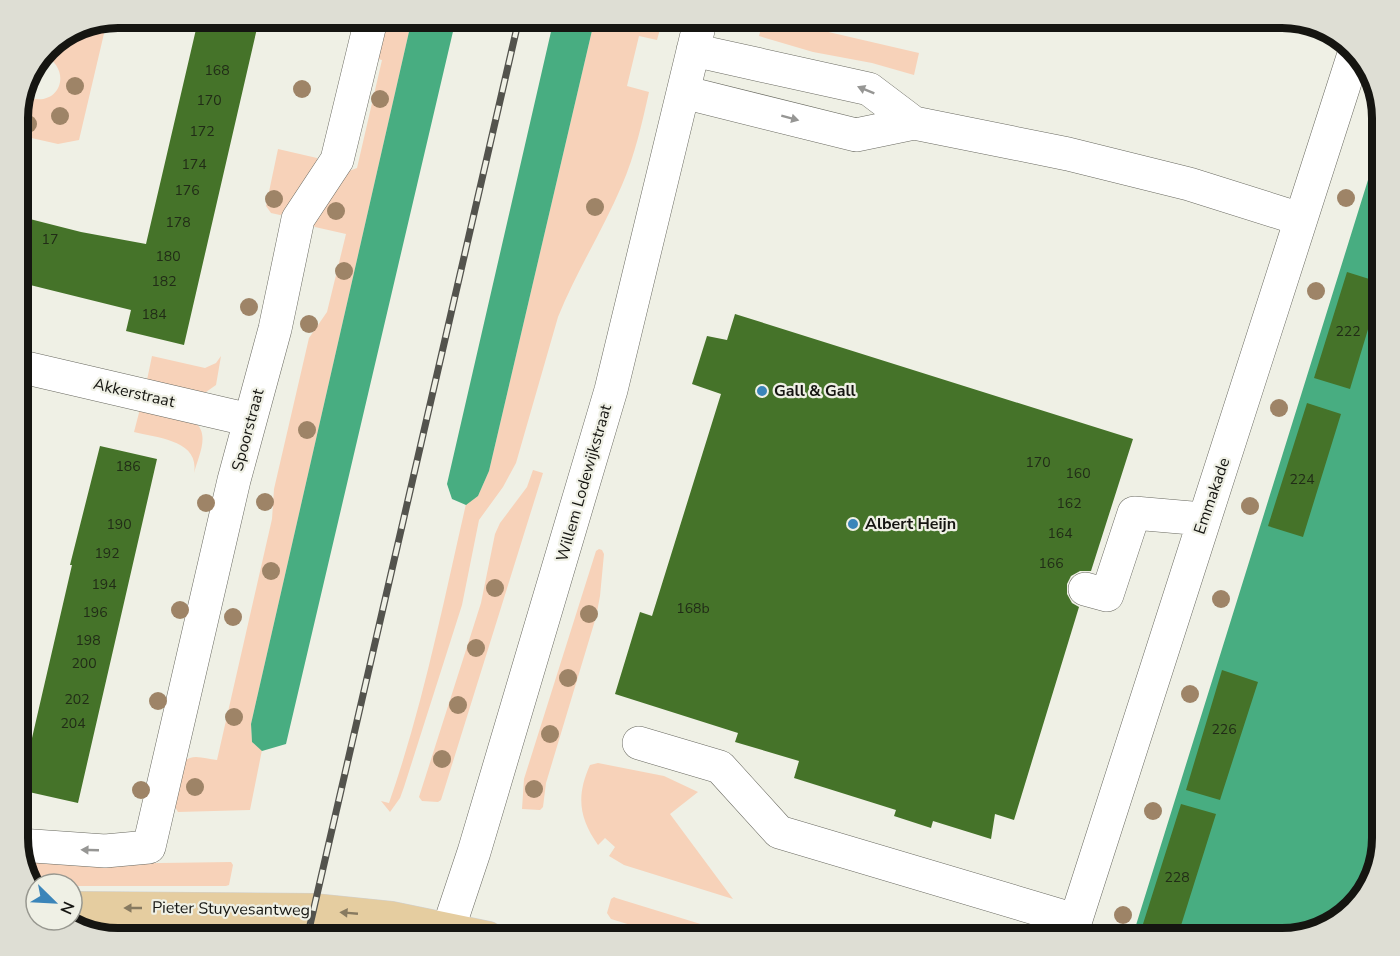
<svg xmlns="http://www.w3.org/2000/svg" width="1400" height="956" font-family="'Nunito Sans',sans-serif">
<rect width="100%" height="100%" fill="#eff0e5"/>
<!-- green -->
<path fill="#f7d2b9" d="M763,21H781L919,53L914,75L872,63L813,52L759,36Z
M594,22H662L657,40L639,36L627,86L649,92C642,123 635,155 622,185C603,230 576,272 558,317L516,463L503,487L479,520L462,605L404,787L400,798L390,812L381,801L389,803C423,706 443,604 466,504L478,496L489,471Z
M411,23L251,724L252,742L262,750L250,810L178,812L173,804L184,761C194,753 205,759 217,760L272,519L274,489L309,338L327,312L346,234L315,227L312,224L349,171L357,168L382,60L378,59L380,24Z
M106,25L79,140L58,144L18,135V112L25,96C58,111 75,71 44,55L48,47L80,26Z
M278,149L317,158L318,160L285,213L280,215L271,213L266,206Z
M152,356L205,368L216,363L221,356L216,385L206,392H201L147,380Z
M140,409L194,422C211,433 198,457 194,473C200,440 157,438 134,432Z
M533,470L543,473L441,800L438,802L422,801L419,797L481,603L495,534L500,523L527,487Z
M599,549L602,550L604,554L600,596L596,617L546,783L543,807L540,810L522,809L524,779L596,551Z
M598,763L664,776L698,792L670,814L733,899L624,865L609,856L615,847L605,838L598,845C579,818 576,796 590,765Z
M23,860L90,864L231,862L233,865L229,885L226,886H72V884H30Z
M614,897L616,898L746,938H673L611,919L607,913L611,899Z"/>
<!-- water -->
<path fill="#48ad81" d="M594,22L489,471L478,496L466,505L452,499L447,484L553,23Z
M411,23H455L286,744L262,751L252,742L251,724Z
M1382,135V838L1365,894L1326,927L1282,938H1132Z"/>
<!-- building -->
<path fill="#457329" d="M258,24L184,345L126,331L131,310L18,282V216L81,232L146,244L197,25Z
M1347,272L1382,283L1350,389L1314,378Z
M735,314L1133,439L1091,571H1080L1071,576L1067,584V594L1072,603L1079,607L1014,820L995,814L991,839L933,821L931,828L894,816L896,810L794,778L799,761L735,742L738,733L615,694L640,612L652,616L721,394L692,384L707,336L727,340Z
M1307,403L1341,414L1303,537L1268,526Z
M100,446L157,459L78,803L20,790L72,565H70Z
M1222,670L1258,682L1220,800L1186,790Z
M1181,804L1216,814L1178,935L1143,924Z"/>
<g fill="none" stroke-linecap="round" stroke-linejoin="round">
<defs>
<path id="minor" d="M693,50L869,89L914,123
M683,92L856,135L914,123L1068,154L1189,184L1300,219
M18,366L250,420
M1085,589L1107,595L1134,513L1203,519
M639,743L720,767L779,832L1075,920
M19,845L105,851L149,847L234,480L275,329L298,219L337,160L370,24
M448,930L474,852L611,390L700,22
M1070,938L1354,54"/>
<path id="major" d="M72,908L313,910L391,918L488,938"/>
</defs>
<!-- minor casing -->
<use href="#minor" stroke="#696960" stroke-width="34"/>
<!-- major casing -->
<use href="#major" stroke="#d0d0cf" stroke-width="34"/>
<!-- minor -->
<use href="#minor" stroke="#fff" stroke-width="33"/>
<!-- major -->
<use href="#major" stroke="#e5cda0" stroke-width="33"/>
<defs>
<path id="rail" d="M307,938L518,23"/>
</defs>
<!-- rail casing -->
<use href="#rail" stroke="#53534d" stroke-width="7"/>
<!-- rail -->
<use href="#rail" stroke="#eff0e5" stroke-width="4.5" stroke-dasharray="14" stroke-linecap="butt"/>
</g>
<!-- trees -->
<g fill="#9e8467">
<circle cx="75" cy="86" r="9"/>
<circle cx="302" cy="89" r="9"/>
<circle cx="380" cy="99" r="9"/>
<circle cx="60" cy="116" r="9"/>
<circle cx="28" cy="124" r="9"/>
<circle cx="1346" cy="198" r="9"/>
<circle cx="274" cy="199" r="9"/>
<circle cx="595" cy="207" r="9"/>
<circle cx="336" cy="211" r="9"/>
<circle cx="344" cy="271" r="9"/>
<circle cx="1316" cy="291" r="9"/>
<circle cx="249" cy="307" r="9"/>
<circle cx="309" cy="324" r="9"/>
<circle cx="1279" cy="408" r="9"/>
<circle cx="307" cy="430" r="9"/>
<circle cx="265" cy="502" r="9"/>
<circle cx="206" cy="503" r="9"/>
<circle cx="1250" cy="506" r="9"/>
<circle cx="271" cy="571" r="9"/>
<circle cx="495" cy="588" r="9"/>
<circle cx="1221" cy="599" r="9"/>
<circle cx="180" cy="610" r="9"/>
<circle cx="589" cy="614" r="9"/>
<circle cx="233" cy="617" r="9"/>
<circle cx="476" cy="648" r="9"/>
<circle cx="568" cy="678" r="9"/>
<circle cx="1190" cy="694" r="9"/>
<circle cx="158" cy="701" r="9"/>
<circle cx="458" cy="705" r="9"/>
<circle cx="234" cy="717" r="9"/>
<circle cx="550" cy="734" r="9"/>
<circle cx="442" cy="759" r="9"/>
<circle cx="195" cy="787" r="9"/>
<circle cx="534" cy="789" r="9"/>
<circle cx="141" cy="790" r="9"/>
<circle cx="1153" cy="811" r="9"/>
<circle cx="1123" cy="915" r="9"/>
</g>
<!-- one-way arrows -->
<defs><path id="oneway-solid" d="M-6-.8H1V-3.2L6.5 0L1 3.2V.8H-6Z" transform="scale(1.5)"/></defs>
<g fill="#969694">
<use href="#oneway-solid" transform="translate(866 90) rotate(-158)"/>
<use href="#oneway-solid" transform="translate(790 118) rotate(15)"/>
<use href="#oneway-solid" transform="translate(90 850) rotate(-178)"/>
</g>
<g fill="#877a60">
<use href="#oneway-solid" transform="translate(133 908) rotate(-180)"/>
<use href="#oneway-solid" transform="translate(349 913) rotate(-175)"/>
</g>
<!-- markers -->
<g fill="#3b85b9" stroke="#eff0e5" stroke-width="2">
<circle cx="762" cy="391" r="6"/>
<circle cx="853" cy="524" r="6"/>
</g>
<g text-anchor="middle" dominant-baseline="central" stroke-width="4.5" stroke-linejoin="round" paint-order="stroke">
<!-- number labels -->
<g font-size="14" fill="#212c17">
<text x="217" y="70">168</text>
<text x="209" y="100">170</text>
<text x="202" y="131">172</text>
<text x="194" y="164">174</text>
<text x="187" y="190">176</text>
<text x="178" y="222">178</text>
<text x="50" y="239">17</text>
<text x="168" y="256">180</text>
<text x="164" y="281">182</text>
<text x="154" y="314">184</text>
<text x="1348" y="331">222</text>
<text x="1038" y="462">170</text>
<text x="128" y="466">186</text>
<text x="1078" y="473">160</text>
<text x="1302" y="479">224</text>
<text x="1069" y="503">162</text>
<text x="119" y="524">190</text>
<text x="1060" y="533">164</text>
<text x="107" y="553">192</text>
<text x="1051" y="563">166</text>
<text x="104" y="584">194</text>
<text x="693" y="608">168b</text>
<text x="95" y="612">196</text>
<text x="88" y="640">198</text>
<text x="84" y="663">200</text>
<text x="77" y="699">202</text>
<text x="73" y="723">204</text>
<text x="1224" y="729">226</text>
<text x="1177" y="877">228</text>
</g>
<!-- poi labels -->
<g font-size="16" font-weight="bold" fill="#151511" stroke="#eff0e5" text-anchor="start">
<text x="774" y="391">Gall &amp; Gall</text>
<text x="865" y="524">Albert Heijn</text>
</g>
<!-- street labels -->
<g font-size="16" fill="#151511" stroke="#eff0e5">
<text transform="translate(134 393) rotate(13)">Akkerstraat</text>
<text transform="translate(248 430) rotate(-75)">Spoorstraat</text>
<text transform="translate(584 483) rotate(-74)">Willem Lodewijkstraat</text>
<text transform="translate(1212 496) rotate(-71)">Emmakade</text>
<text transform="translate(231 909) rotate(1)">Pieter Stuyvesantweg</text>
</g>
</g>
<!-- crop -->
<path d="M0 0H1400V956H0ZM118 28H1282A90 90 0 0 1 1372 118V838A90 90 0 0 1 1282 928H118A90 90 0 0 1 28 838V118A90 90 0 0 1 118 28Z" fill="#deded4" fill-rule="evenodd"/>
<path fill="none" stroke="#151511" stroke-width="8" d="M118 28H1282A90 90 0 0 1 1372 118V838A90 90 0 0 1 1282 928H118A90 90 0 0 1 28 838V118A90 90 0 0 1 118 28Z"/>
<!-- north arrow -->
<g transform="translate(54 902) rotate(114)"><circle r="28" fill="#eff0e5" stroke="#989890" stroke-width="1.5"/>
<path d="M0-4.5L10 22L0 15L-10 22Z" fill="#3b85b9"/>
<text y="-9" font-size="16" font-weight="bold" text-anchor="middle" fill="#151511">N</text>
</g>
</svg>
